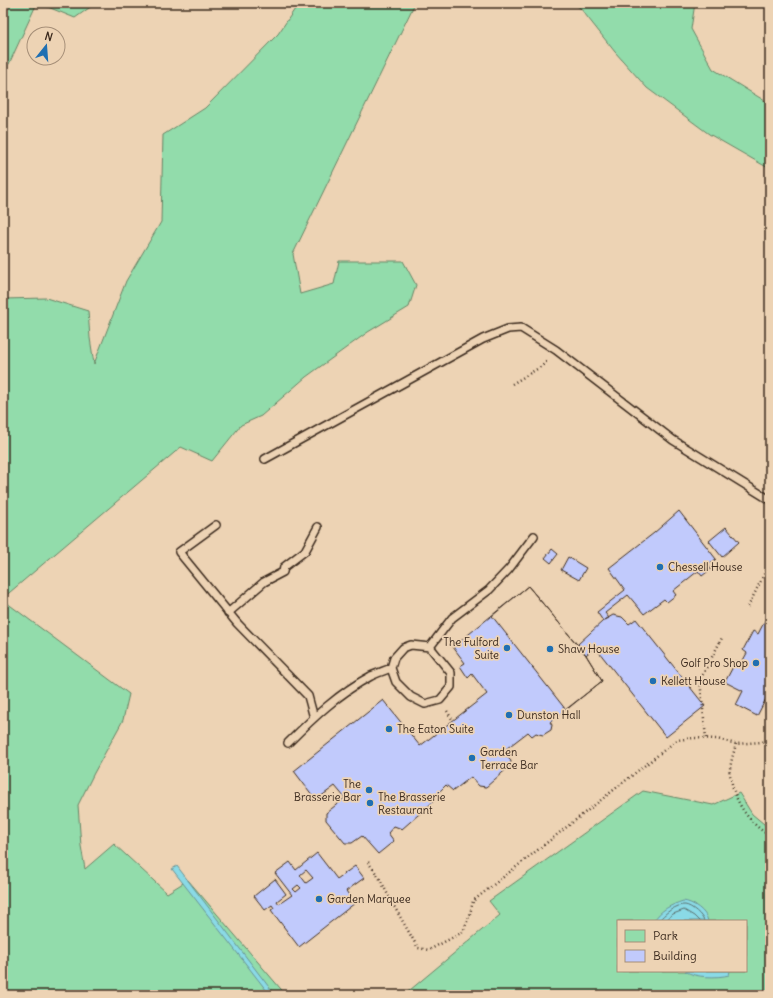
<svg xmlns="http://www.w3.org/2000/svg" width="773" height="998" font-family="Delius,sans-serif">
<rect width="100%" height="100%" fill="#edd3b4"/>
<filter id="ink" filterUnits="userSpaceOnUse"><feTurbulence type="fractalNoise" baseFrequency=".025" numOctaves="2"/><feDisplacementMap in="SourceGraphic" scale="8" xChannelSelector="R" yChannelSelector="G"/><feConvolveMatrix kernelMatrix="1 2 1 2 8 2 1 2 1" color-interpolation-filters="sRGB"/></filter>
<g filter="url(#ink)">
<!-- green -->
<path fill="#92dcab" stroke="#668364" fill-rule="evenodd" d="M3,3H37L9,64L3,67Z
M38,3H96L75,18Z
M299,3H415L293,254L300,294L334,284L339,261H403L416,285L409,307L368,332L306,377L261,416L241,425L212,461L181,447L3,598V299L46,298L88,311L90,338L94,364L126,281L161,222L163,135L205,108L278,34Z
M574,3H695L691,29L713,69L770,104V169L709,134L647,88L615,52L581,9Z
M3,600L129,694L123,720L94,773L78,805L81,846L85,869L114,844L167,893L188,880L286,995H3Z
M643,791L713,805L739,793L752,814L770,829V995H404L500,915L489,901ZM618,921H746V971H618Z"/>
<!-- water -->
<path fill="#8adae6" stroke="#6a9496" d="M177,866L275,995H270L172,869Z
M683,901C693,902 706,911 708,921H654C660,910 671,905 683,901Z
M685,971H730L729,975C718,978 695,978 685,971Z"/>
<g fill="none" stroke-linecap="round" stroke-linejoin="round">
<!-- shore -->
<path stroke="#5b706e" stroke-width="1" d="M659,921C663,914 677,904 685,905C692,906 702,915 704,921
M665,921L673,914L684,910L694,916L699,921"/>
</g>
<!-- building -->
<path fill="#c1cafc" stroke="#3b2a1e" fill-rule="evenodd" d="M679,511L716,559L708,565L711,569L702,576L698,571L673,591L676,595L667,602L664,599L644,614L628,595L605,613L609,618L603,621L597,612L625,590L609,568L654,533Z
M726,527L739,542L722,557L709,541Z
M552,549L558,554L551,563L545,558Z
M568,557L586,568L579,580L561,570Z
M528,586L586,655L602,681L550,722L552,725L551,730L543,735L539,734L536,733L532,736L528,732L502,752L511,761L510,766L486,787L479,786L471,777L453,791L446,785L436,795L434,801L402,829L394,826L388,833L394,841L378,854L362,836L352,843H345L326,820V813L345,798L335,786L316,800L294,771L383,700L420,746L487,694L472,674L468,678L460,666L465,663L453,647Z
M528,586L586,655L602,681L566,710L492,616Z
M770,611V691L757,716L736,705L743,691L725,682L736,661L741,664L747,653L743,650L753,631L758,634Z
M613,615L622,617L629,624L636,619L705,706L666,737L595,647L586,655L578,644L603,621Z
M317,853L337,879L355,866L364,878L346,891L355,903L299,947L271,910L274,908L272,905L265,910L254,896L275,879L286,894L277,901L279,904L292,895L275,873L290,862L296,870ZM306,870L313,878L306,883L300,875ZM298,885L301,888L296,892L293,889Z"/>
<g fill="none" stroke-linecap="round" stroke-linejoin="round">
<defs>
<path id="service" d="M265,459L483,339L508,329L521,328L556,350L673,440L770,500
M216,525L179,552L237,623L308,696L314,718
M228,613L264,582L283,572L284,567L305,551L318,527
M411,645L430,647L451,673V687L440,700L425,704L411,697L396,682L391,668L394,658L403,648Z
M430,647L452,618L489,590L509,569L534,536
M288,743C313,718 339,693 371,676C377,673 384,671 391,668"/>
</defs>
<!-- service casing -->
<use href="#service" stroke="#3b2a1e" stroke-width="10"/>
<!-- path -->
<path stroke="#3b2a1e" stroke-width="2.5" stroke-dasharray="1 3" stroke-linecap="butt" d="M512,384L542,366L548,360
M748,607L770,562
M447,711L453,721
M706,738L700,680L723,636
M736,744C734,752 731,761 730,769C729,772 730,775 731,778C734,802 750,824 770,836
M368,862L380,879L391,901L418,948L429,950L463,932L470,914L473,901L677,740L694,738L717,739L736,744L761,742L770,741"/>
<!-- service -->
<use href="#service" stroke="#edd3b4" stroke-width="7"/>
</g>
</g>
<!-- markers -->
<g fill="#1f6fb2" stroke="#edd3b4" stroke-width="1.5">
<circle cx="660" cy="567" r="4"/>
<circle cx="507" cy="648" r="4"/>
<circle cx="550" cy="649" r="4"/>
<circle cx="756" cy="663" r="4"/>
<circle cx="653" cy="681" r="4"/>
<circle cx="509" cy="715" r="4"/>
<circle cx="389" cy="729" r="4"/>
<circle cx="472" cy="758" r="4"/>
<circle cx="369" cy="790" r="4"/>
<circle cx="370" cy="803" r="4"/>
<circle cx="319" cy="899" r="4"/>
</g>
<g text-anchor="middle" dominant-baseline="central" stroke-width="3.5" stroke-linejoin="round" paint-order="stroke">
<!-- poi labels -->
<g font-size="11" fill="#3b2a1e" stroke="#edd3b4" text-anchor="start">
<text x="668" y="567">Chessell House</text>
<text x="499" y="642" text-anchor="end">The Fulford<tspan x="499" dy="13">Suite</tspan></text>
<text x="558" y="649">Shaw House</text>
<text x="748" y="663" text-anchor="end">Golf Pro Shop</text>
<text x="661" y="681">Kellett House</text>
<text x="517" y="715">Dunston Hall</text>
<text x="397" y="729">The Eaton Suite</text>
<text x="480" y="752">Garden<tspan x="480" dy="13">Terrace Bar</tspan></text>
<text x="361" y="784" text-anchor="end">The<tspan x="361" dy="13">Brasserie Bar</tspan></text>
<text x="378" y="797">The Brasserie<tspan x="378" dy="13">Restaurant</tspan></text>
<text x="327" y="899">Garden Marquee</text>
</g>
</g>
<!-- margin -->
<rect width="773" height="998" fill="none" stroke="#edd3b4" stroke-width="16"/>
<rect x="8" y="8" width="757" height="982" fill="none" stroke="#3b2a1e" stroke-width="1.5" filter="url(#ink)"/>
<!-- legend -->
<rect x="617" y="920" width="130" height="52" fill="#edd3b4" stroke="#a68f78"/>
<rect x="625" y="930" width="20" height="12" fill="#92dcab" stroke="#a68f78"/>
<text x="653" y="940" font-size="12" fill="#3b2a1e">Park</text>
<rect x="625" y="950" width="20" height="12" fill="#c1cafc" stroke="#a68f78"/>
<text x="653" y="960" font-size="12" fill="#3b2a1e">Building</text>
<!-- north arrow -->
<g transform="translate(46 46) rotate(17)"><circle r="19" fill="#edd3b4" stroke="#a68f78"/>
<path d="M0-3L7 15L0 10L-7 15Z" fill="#1f6fb2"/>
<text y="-6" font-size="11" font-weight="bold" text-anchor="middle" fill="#3b2a1e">N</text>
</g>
</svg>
